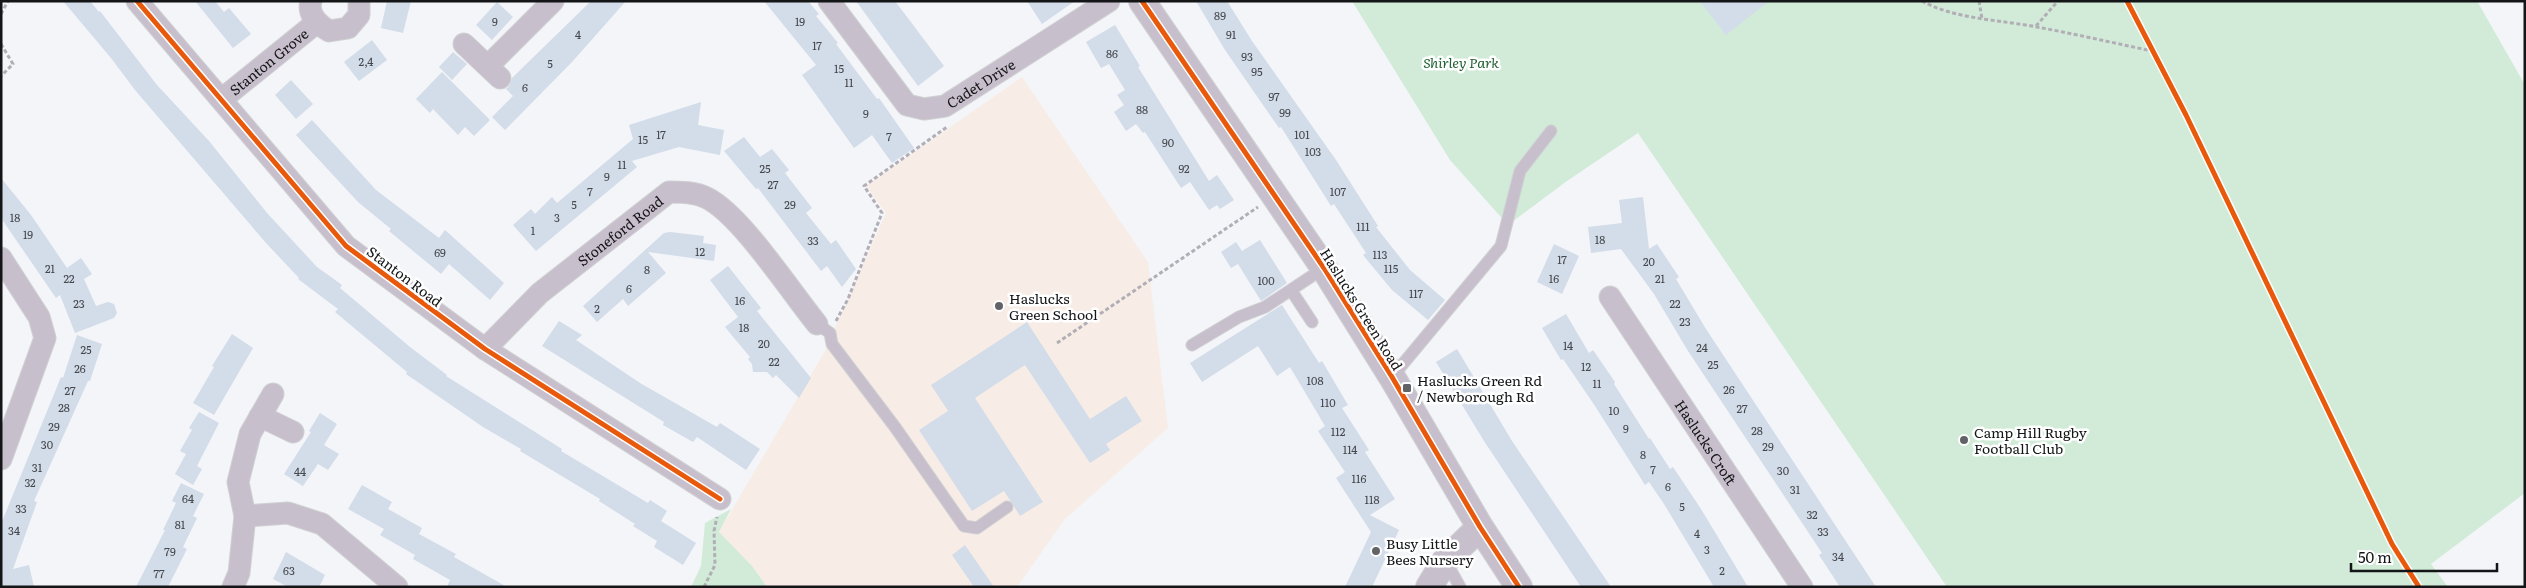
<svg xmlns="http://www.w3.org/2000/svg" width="2526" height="588" font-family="Literata,serif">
<rect width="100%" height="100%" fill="#f3f5f8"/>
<!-- education -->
<path fill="#f7ede6" d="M1022,77L1148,262L1168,428L1065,519L1017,587H767L752,566L719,532L825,351L886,213L866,186Z"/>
<!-- green -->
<path fill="#d1ebd8" d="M1352,1H2477L2525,85V493L2431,564L2448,587H1947L1638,133L1567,181L1508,225L1450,160Z
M731,509L719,532L752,566L767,587H691L701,566L705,523Z"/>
<!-- building -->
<path fill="#d3dce9" d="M63,1H90L99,12L100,11L157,85L209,141L267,213L317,267L342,285L340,288L410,347L447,375L446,376L562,449L561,451L648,503L650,500L667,511L661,521L696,543L683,565L654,547L657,541L633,526L635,524L599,501L600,499L520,451L521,449L483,427L406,374L407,372L335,312L338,309L298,279L299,278L266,243L135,90L111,58Z
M195,1H215L224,12L229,8L251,34L233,48Z
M387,1H411L403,33L381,28Z
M591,1H626L572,62L505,130L492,117L513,96L506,89L509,86L512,78Z
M764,1H808L819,14L816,16L838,43L836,44L877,99L879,98L914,148L892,163L872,135L854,148L802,75L816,65Z
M856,1H895L944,66L918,86Z
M1027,1H1075L1042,24Z
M1196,1H1227L1252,41L1336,160L1378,226L1376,227L1410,270L1445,300L1428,320L1392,290L1363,255L1366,253L1334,204L1331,206L1281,127L1279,128L1225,50Z
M1700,1H1769L1726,35Z
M497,2L513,17L492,40L476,25Z
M1115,25L1140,66L1138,67L1209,181L1217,175L1234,200L1220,209L1217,205L1209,210L1190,182L1181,188L1145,132L1143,133L1136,124L1126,131L1114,112L1124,105L1117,95L1125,90L1109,64L1101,68L1086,42Z
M372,40L387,60L359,81L344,62Z
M453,52L467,64L452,80L439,67Z
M442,72L490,120L474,136L465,127L458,135L433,109L430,113L416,99Z
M291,80L313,104L296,119L275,95Z
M701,102L698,125L724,130L720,155L679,147L632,161L637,167L536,251L513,225L531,209L535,214L552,197L557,203L633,139L629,125Z
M312,120L376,190L439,238L445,230L504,283L490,300L449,264L441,274L389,231L391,229L358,202L296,135Z
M744,137L760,157L772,149L789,170L785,173L812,208L806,213L831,244L836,240L856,269L842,287L827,266L821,271L758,188L756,189L724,151Z
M1,178L31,215L67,268L81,258L92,274L84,279L96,306L108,302L114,304L117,313L114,318L75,333L60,295L56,298L1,218Z
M1643,197L1649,249L1657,244L1679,277L1676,279L1706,329L1876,587H1840L1819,555L1822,553L1688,351L1654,294L1621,249L1591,253L1588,227L1622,223L1619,200Z
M670,232L704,236L703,243L716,245L714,261L648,252L666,273L628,306L623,299L597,322L583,306L664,233Z
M1260,240L1287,283L1261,301L1238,264L1231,268L1221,252L1236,242L1242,251Z
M1554,244L1579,256L1562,294L1537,282Z
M728,266L761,308L757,311L811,378L799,398L776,375L773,378L767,372H753L752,364L748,359L750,357L725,327L738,317L710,280Z
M1282,305L1319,363L1322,361L1348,405L1342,408L1369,450L1365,452L1395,499L1370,515L1399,530L1372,587H1345L1371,532L1336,478L1345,472L1318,431L1325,426L1290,367L1277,376L1258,346L1202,382L1190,363Z
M1566,314L1589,353L1593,350L1615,382L1614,384L1649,439L1650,438L1670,469L1673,467L1701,509L1748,587H1714L1664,504L1649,482L1645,485L1595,406L1563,359L1561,360L1542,328Z
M559,321L582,335L576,340L640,383L717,427L720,423L760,449L746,470L697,437L693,442L663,425L664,422L542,346Z
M1027,322L1090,419L1126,396L1142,421L1106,444L1110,450L1090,463L1025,365L975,398L1043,502L1020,516L1004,491L972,511L919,430L948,411L931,385Z
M232,334L253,348L214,415L193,403L214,367L212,366Z
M77,335L102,344L90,381H88L34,501L37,502L13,569L29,565L34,587H1V524L61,377L63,378Z
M1457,349L1512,441L1611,587H1581L1484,441L1436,362Z
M199,412L219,423L197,466L202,469L193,485L175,474L186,454L180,451L192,430L189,428Z
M320,413L337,424L324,445L339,454L328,470L318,464L303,486L284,474L311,432L309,431Z
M181,483L204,494L193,516L197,518L183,547L187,549L168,587H136L165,530H163L176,503L172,501Z
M362,485L392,502L388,509L422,528L419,534L456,554L454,557L507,587H447L450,580L413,559L415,555L380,535L384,529L348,509Z
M965,545L994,587H974L952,555Z
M286,552L325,575L319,587H288L273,579Z"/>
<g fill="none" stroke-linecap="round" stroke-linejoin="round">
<defs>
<path id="service" d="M1291,290L1312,322
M817,324L830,333L832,344L895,427L964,526L977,528L1007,507
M1192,345L1239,317L1265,307L1324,268
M1392,377L1501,246L1520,171L1551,131
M1446,562L1460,587"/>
<g id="minor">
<path d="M137,1L346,246L485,349L720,499"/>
<path d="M311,1C307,15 319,25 329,31L348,28L359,15V1"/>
<path id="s1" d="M829,1L907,105L924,109L945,106L1109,1"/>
<path d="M464,44L500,78"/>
<path d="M488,66L553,1"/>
<path id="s2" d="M222,99L316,23"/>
<path d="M1,258L39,317L45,338L1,459"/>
<path id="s3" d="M1610,297L1802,587"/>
<path id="s4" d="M485,349L540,293L669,192C682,192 695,192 707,198C741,215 790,291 817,324"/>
<path d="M273,394L250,434L238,482L245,516L288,513L322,524L397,587"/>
<path d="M260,416L293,432"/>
<path d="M233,587L239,573L245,516"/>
</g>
<path id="tertiary" d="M1142,1L1324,268L1392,377L1480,527L1519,587
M1429,587L1445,561L1480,527"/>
</defs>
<!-- service casing -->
<use href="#service" stroke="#d0d1d3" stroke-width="13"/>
<!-- minor casing -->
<use href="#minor" stroke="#d0d1d3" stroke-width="23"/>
<!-- tertiary casing -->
<use href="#tertiary" stroke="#d0d1d3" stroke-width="28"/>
<!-- path -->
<path stroke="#b2aeb6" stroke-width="3" stroke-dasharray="4 2.5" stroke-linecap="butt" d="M1922,1C1954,19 2001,20 2037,27C2075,34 2114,43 2152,51
M1979,1L1982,19
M1,14L8,1
M2036,26L2058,1
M1,44L13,64L1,76
M836,321L848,299L882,213L864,186L947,127
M1057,343L1258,207
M704,587L715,565L714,531L717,517"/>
<!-- service -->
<use href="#service" stroke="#c8bfcd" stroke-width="11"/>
<!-- minor -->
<use href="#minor" stroke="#c8bfcd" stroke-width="21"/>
<!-- tertiary -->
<use href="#tertiary" stroke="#c8bfcd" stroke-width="26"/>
<defs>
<path id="cycleway" d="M137,1L346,246L485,349L720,499
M1142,1L1324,268L1392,377L1480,527L1519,587
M2127,1L2186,115L2392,544L2419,587"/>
</defs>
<!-- cycleway casing -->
<use href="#cycleway" stroke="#fff" stroke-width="8"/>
<!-- cycleway -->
<use href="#cycleway" stroke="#e8590c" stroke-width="5"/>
</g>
<!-- markers -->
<g fill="#626366" stroke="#fff" stroke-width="2">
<circle cx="999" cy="306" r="5"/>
<rect x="1402" y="383" width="10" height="10" rx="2.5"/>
<circle cx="1964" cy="440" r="5"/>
<circle cx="1376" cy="551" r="5"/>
</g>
<g text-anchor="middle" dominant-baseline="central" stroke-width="5" stroke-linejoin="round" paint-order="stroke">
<!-- number labels -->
<g font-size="11" fill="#44474c">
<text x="1220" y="15">89</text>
<text x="495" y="21">9</text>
<text x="800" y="21">19</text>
<text x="578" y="34">4</text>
<text x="1231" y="34">91</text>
<text x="817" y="45">17</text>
<text x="1112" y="53">86</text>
<text x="1247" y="56">93</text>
<text x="366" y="61">2,4</text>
<text x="550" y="63">5</text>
<text x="839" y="68">15</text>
<text x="1257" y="71">95</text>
<text x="849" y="82">11</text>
<text x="525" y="87">6</text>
<text x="1274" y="96">97</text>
<text x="1142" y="109">88</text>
<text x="1285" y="112">99</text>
<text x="866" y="113">9</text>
<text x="661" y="134">17</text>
<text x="1302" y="134">101</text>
<text x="889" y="136">7</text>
<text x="643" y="139">15</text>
<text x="1168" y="142">90</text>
<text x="1313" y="151">103</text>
<text x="622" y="164">11</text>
<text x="765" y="168">25</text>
<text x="1184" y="168">92</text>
<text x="607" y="176">9</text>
<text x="773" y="184">27</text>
<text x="590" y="191">7</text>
<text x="1338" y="191">107</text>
<text x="574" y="204">5</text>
<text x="790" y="204">29</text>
<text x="15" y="217">18</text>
<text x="557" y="217">3</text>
<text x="1363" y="226">111</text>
<text x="533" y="230">1</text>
<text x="28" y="234">19</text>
<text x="1600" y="239">18</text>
<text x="813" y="240">33</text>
<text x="700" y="251">12</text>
<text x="440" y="252">69</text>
<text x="1380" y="254">113</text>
<text x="1562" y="259">17</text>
<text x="1649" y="261">20</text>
<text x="50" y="268">21</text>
<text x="1391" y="268">115</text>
<text x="647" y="269">8</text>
<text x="69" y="278">22</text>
<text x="1554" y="278">16</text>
<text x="1660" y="278">21</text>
<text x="1266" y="280">100</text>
<text x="629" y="288">6</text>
<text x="1416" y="293">117</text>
<text x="740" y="300">16</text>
<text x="79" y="303">23</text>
<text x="1675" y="303">22</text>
<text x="597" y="308">2</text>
<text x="1685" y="321">23</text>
<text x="744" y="327">18</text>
<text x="764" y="343">20</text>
<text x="1568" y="345">14</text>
<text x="1702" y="347">24</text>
<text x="86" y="349">25</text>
<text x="774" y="361">22</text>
<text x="1713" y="364">25</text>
<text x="1586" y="366">12</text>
<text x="80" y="368">26</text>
<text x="1315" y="380">108</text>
<text x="1597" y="383">11</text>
<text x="1729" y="389">26</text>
<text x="70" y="390">27</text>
<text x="1328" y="402">110</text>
<text x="64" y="407">28</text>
<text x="1742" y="408">27</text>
<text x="1614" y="410">10</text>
<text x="54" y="426">29</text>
<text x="1626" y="428">9</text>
<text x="1757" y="430">28</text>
<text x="1338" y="431">112</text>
<text x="47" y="444">30</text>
<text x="1768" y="446">29</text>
<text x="1350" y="449">114</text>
<text x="1643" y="454">8</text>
<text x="37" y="467">31</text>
<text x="1653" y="469">7</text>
<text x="1783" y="470">30</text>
<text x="300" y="471">44</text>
<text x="1359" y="478">116</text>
<text x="30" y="482">32</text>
<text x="1668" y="486">6</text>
<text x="1795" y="489">31</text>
<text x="188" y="498">64</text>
<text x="1372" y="499">118</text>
<text x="1682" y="506">5</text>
<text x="21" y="508">33</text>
<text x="1812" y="514">32</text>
<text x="180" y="524">81</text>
<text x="14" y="530">34</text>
<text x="1823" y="531">33</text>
<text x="1697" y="533">4</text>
<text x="1707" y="549">3</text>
<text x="170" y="551">79</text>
<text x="1838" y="556">34</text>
<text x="289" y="570">63</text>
<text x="1722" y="570">2</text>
<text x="159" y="573">77</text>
</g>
<!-- street labels -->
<g font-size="14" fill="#141517" stroke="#fff">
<text stroke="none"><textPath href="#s2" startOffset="60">Stanton Grove</textPath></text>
<text stroke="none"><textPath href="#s1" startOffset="211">Cadet Drive</textPath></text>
<text stroke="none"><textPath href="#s4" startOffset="180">Stoneford Road</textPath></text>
<text transform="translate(405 276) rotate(37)">Stanton Road</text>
<text transform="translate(1362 309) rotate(58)">Haslucks Green Road</text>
<text stroke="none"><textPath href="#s3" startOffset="174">Haslucks Croft</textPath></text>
</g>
<!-- park labels -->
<g font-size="14" font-style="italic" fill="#1f6031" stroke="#fff">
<text x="1461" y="62">Shirley Park</text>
</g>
<!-- poi labels -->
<g font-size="14" fill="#141517" stroke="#fff" text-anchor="start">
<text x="1009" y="298">Haslucks<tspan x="1009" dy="16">Green School</tspan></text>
<text x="1417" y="380">Haslucks Green Rd<tspan x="1417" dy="16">/ Newborough Rd</tspan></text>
<text x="1974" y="432">Camp Hill Rugby<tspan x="1974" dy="16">Football Club</tspan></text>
<text x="1386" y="543">Busy Little<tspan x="1386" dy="16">Bees Nursery</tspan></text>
</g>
</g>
<!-- border -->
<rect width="2526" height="588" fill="none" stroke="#141517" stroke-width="5"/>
<!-- scale -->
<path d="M2351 563v8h146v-8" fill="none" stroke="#141517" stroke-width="2.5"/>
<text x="2358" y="563" font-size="15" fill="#141517" stroke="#ffffff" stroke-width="4" paint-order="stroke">50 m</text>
</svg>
